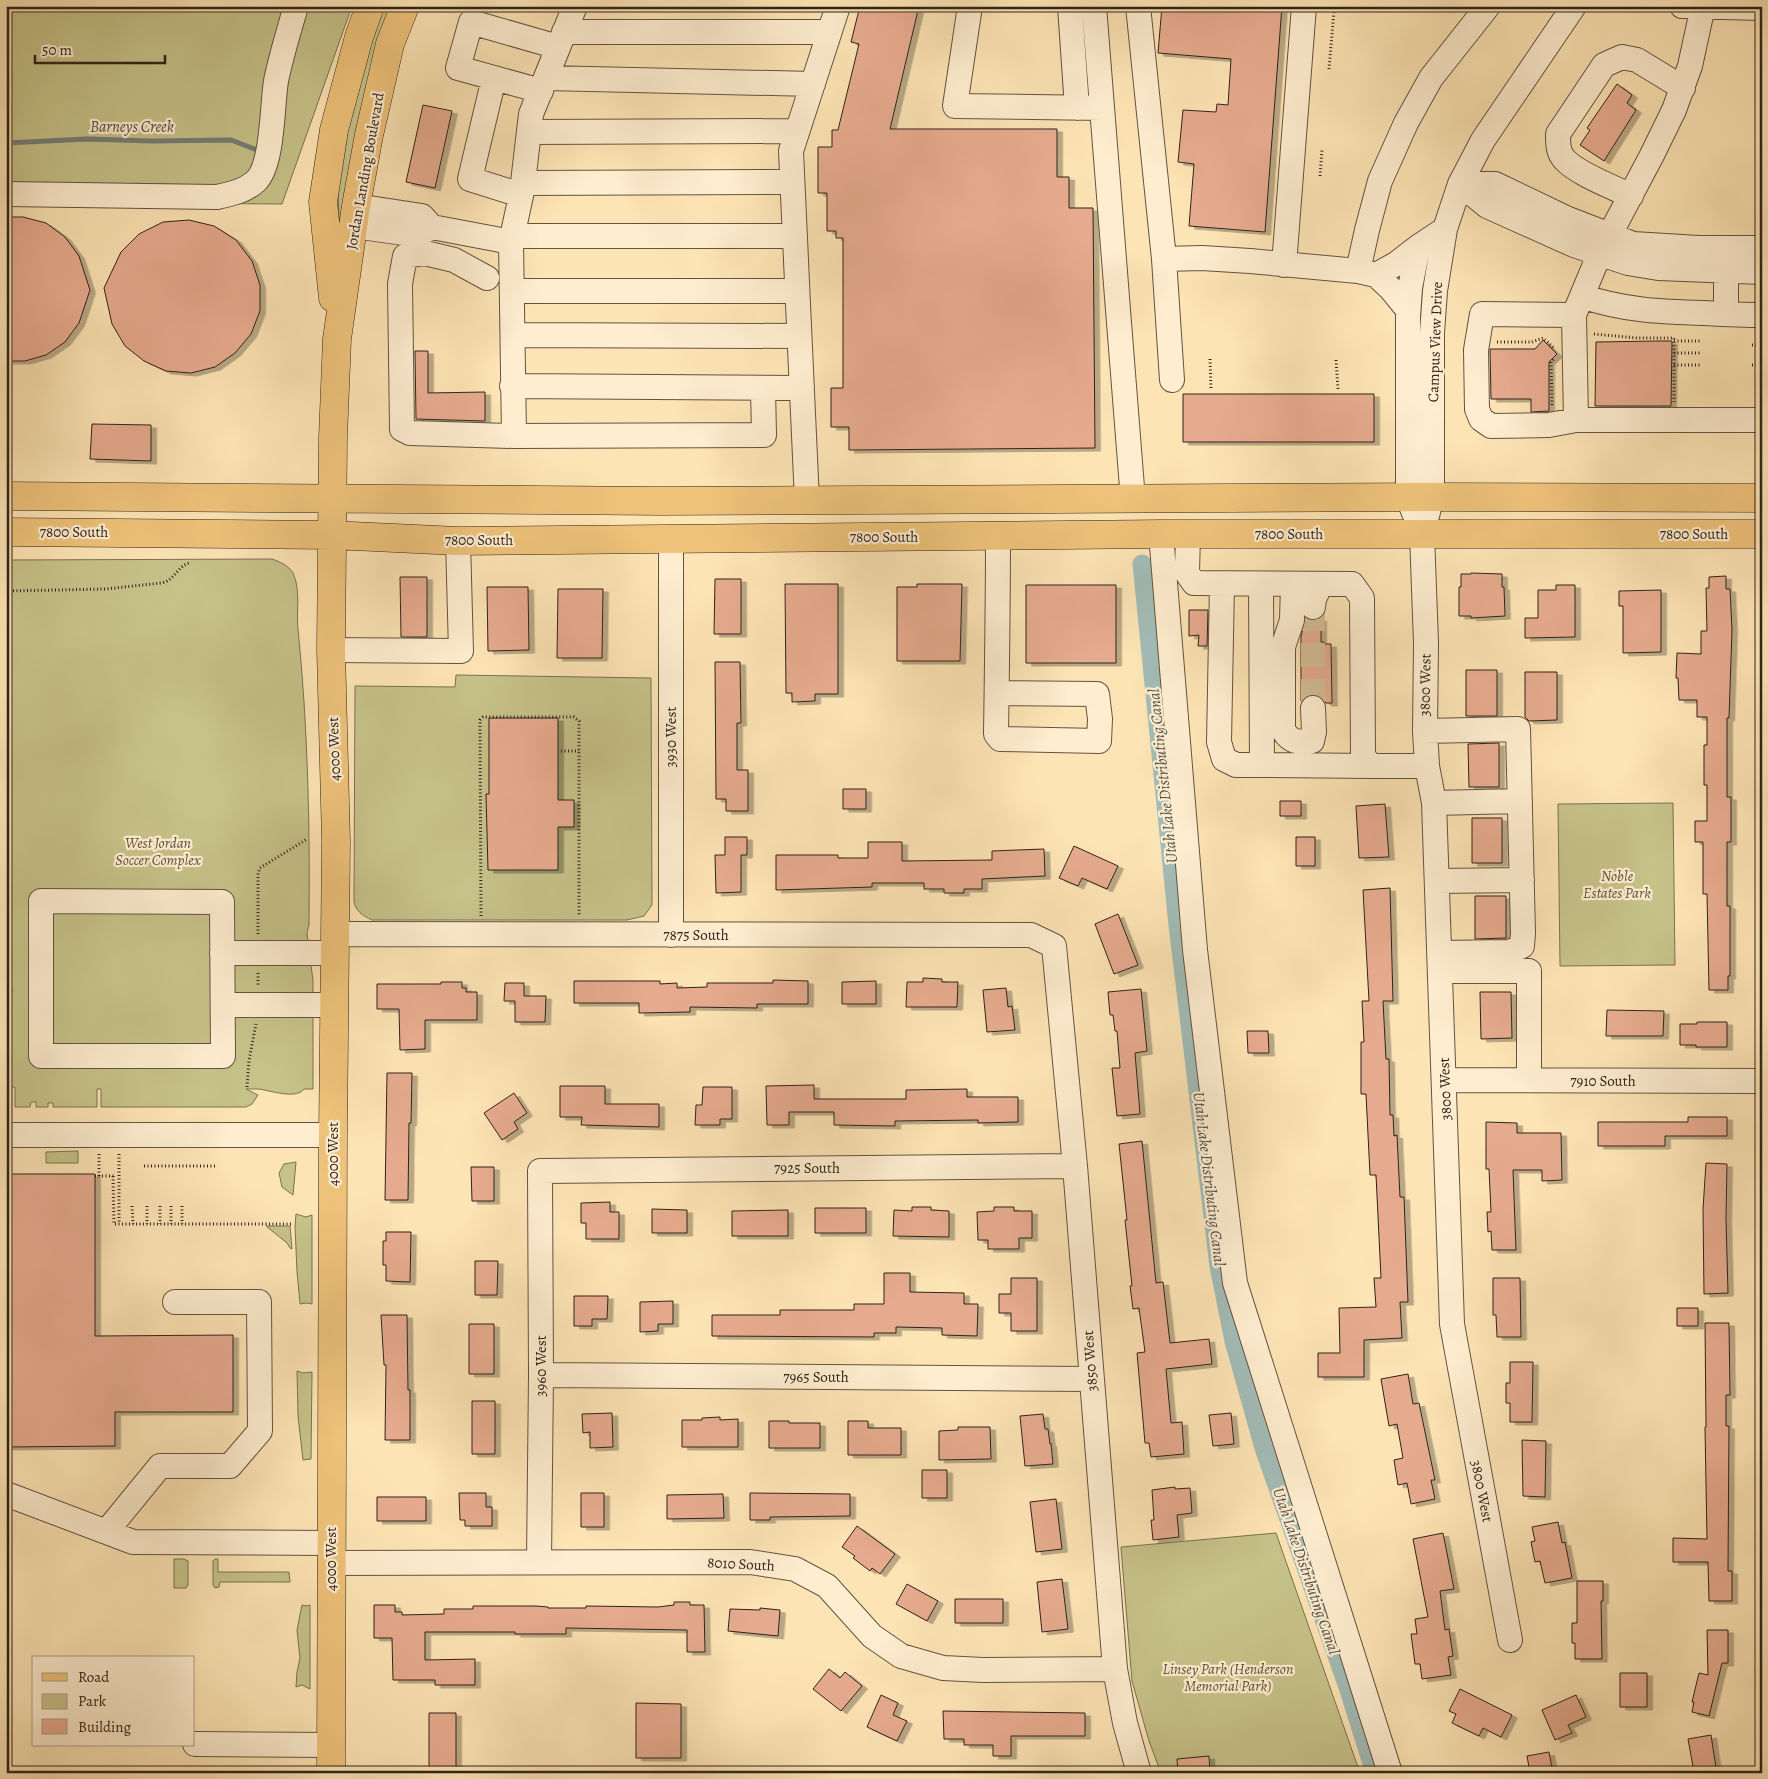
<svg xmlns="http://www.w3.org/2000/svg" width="1768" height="1779" font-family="Alegreya,serif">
<defs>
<filter id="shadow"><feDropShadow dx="5.5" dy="3" stdDeviation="0" flood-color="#0004"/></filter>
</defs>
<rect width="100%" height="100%" fill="#fde4b5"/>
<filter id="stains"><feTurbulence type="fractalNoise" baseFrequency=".004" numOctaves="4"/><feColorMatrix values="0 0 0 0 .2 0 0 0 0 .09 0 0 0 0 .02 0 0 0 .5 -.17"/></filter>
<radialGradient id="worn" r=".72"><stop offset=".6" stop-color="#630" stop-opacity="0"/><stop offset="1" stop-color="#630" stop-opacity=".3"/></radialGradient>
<!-- green -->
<path fill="#c6c289" stroke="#7a7252" d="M6,6H352L282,204L6,202Z
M379,6H394L340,250L338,189L346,122Z
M272,559C280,562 288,565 293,573C301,590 296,611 298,629C308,728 310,826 309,925L307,933L313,981V1089H304C296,1100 269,1090 258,1089C254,1089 250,1089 246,1089L258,1095L252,1104L246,1107H101V1089H97V1107H53V1103H48V1107H36V1102H31L30,1107H15V1087H6V560Z
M456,675L651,678L652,905L644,916L627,920H372C363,916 355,911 354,901L355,686L455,687Z
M1673,803L1675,965L1560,966L1558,804Z
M78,1151V1163H46V1152Z
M296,1162L293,1195L282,1187L279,1173L284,1164Z
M296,1214L306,1217L312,1215V1304L306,1303L300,1304L297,1272L295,1226Z
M266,1226H290L292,1249L290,1248L287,1243Z
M297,1371L303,1373L312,1372L311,1459L303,1460L298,1416Z
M1276,1533L1360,1773H1161L1149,1741L1132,1681L1121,1547Z
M174,1559H184L188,1561V1585L186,1588H174Z
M215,1559H218V1572H289L290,1582H220L219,1587L215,1588L213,1585V1561Z
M302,1605L306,1606L310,1605V1689L302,1685L296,1687L297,1672L300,1658L297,1630Z"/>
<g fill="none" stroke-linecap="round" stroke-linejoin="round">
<!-- stream -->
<path stroke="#747f79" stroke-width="5" d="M6,143L87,139L151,141L231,140L257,150"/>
<!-- canal -->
<path stroke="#a2bcb7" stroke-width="19" d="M1142,564L1178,925L1219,1266L1234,1341L1264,1448L1348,1687L1375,1773"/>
</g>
<!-- building -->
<path fill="#e6ab8e" stroke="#2f231b" filter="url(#shadow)" d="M860,6H919L890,129H1057V177H1069V208H1093L1095,448L849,450V427H831V388H843V238H836V231H827V193H818V147H832V130H838L859,44L851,42Z
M1162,6H1282L1265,232L1189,226L1194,164L1178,162L1183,110L1216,112L1217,104L1228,105L1231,59L1158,53Z
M1617,84L1632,95L1627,103L1636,110L1604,161L1580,145L1590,130L1587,128Z
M423,105L452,111L435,188L406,182Z
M6,217H23L46,223L65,237L79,256L90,290L79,323L65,342L46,355L25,361H6Z
M189,220L214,226L236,240L252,261L260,285V311L251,334L235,353L215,367L191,373L166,371L144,361L125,346L112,324L104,288L121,252L139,234L163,222Z
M1543,340L1557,354L1549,362V411L1531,412V399H1491L1490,349H1535Z
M1657,341H1672L1671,406H1595L1596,342Z
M415,351H428V393L485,392V421L416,419Z
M1183,394H1374V442H1183Z
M92,424L151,425V461L90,459Z
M1471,573L1502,574V587H1504L1505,616L1471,618V616H1459V587H1461V574H1471Z
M1726,576V589H1730L1732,630L1729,718H1727V797H1731V842H1727V906H1730V976H1728V990H1709L1707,894H1703V842H1695V821H1707V785H1704V745H1707V717H1697V700H1679L1678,678H1676L1677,653L1701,654V631H1707L1706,588H1709V577Z
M400,577H427V637H401Z
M715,579H741V634H714Z
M785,584H838V694H815V701L792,702V693H786Z
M917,584H962L960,661H897V587H917Z
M1026,585H1116V663H1026Z
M1556,585H1575V637L1525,638V618H1538V590H1556Z
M487,587H528L529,650L488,651Z
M558,589H603L602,658H557Z
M1661,590V652L1623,653V606H1619V591Z
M1189,610H1208L1207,646H1198L1199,635L1189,636Z
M1306,618L1312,621L1321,618V642H1324V644H1331L1332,703H1326L1320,696L1313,694L1306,696L1301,701V636Z
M715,662H740L741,723H737V770H748V811H726V799H716Z
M1466,670H1497V716H1466Z
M1525,672H1557V720L1529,721L1525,717Z
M489,718H558V800H574V827H558V870H488L486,794H489Z
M1499,743V787H1469L1468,744Z
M843,789H866V809H843Z
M1280,801H1301V816H1280Z
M1385,804L1389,857L1359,858L1356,806Z
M1472,818H1502V863H1472Z
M725,837H747V855H741V892L716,893L715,855H725Z
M1296,837H1315V866H1296Z
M868,842H902V861L992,860V851L1044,849L1045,876L982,879V889H964V893H944V889H924V883H872V887L776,890V855H838V858H868Z
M1074,846L1118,866L1107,889L1082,878L1078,886L1059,878Z
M1390,888L1393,1001H1383L1386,1059H1389L1390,1115H1393L1394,1136L1397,1135L1400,1197H1404L1408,1302H1400L1402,1338L1364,1340V1377H1318V1353H1340L1339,1308L1376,1307L1374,1278H1381L1376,1175H1370L1366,1094H1361V1042H1364L1362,1001H1369L1363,890Z
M1475,896H1506V938L1475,939Z
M1118,914L1138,965L1114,974L1095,924Z
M923,978L942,979V982H958L957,1007H906L907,982H923Z
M773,980L808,981V1004H757V1008L690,1007V1012L639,1013V1003H574V981H660V984L677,983V988L707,987V983H773Z
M876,981V1004H842V982Z
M441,982H462V988H466V992H477V1020H425V1049L400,1050L399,1009H377V984H441Z
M505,983H524V996H546L545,1022H515V1001H504Z
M1006,988L1008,1007L1012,1006L1015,1030L987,1032L983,990Z
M1141,989L1147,1051L1135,1053L1140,1114L1117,1116L1112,1068H1120L1117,1031H1115L1113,1015H1110L1108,992Z
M1480,992H1511L1512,1038L1481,1039Z
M1607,1010L1664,1011L1663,1036H1606Z
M1697,1022H1727V1047H1696V1045H1680V1024H1697Z
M1247,1031H1268L1269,1053H1248Z
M387,1073H412L411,1123H409L408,1200H385Z
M814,1085V1099H906V1090L967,1089V1097H1018V1122L978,1123V1120L895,1121V1126L834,1125V1112H789V1125H767L766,1086Z
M560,1086H605V1104H659V1127L581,1125L582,1117H560Z
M703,1087H732V1119H720V1125H695L696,1105H702Z
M514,1093L527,1113L514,1122L518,1129L502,1140L484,1113Z
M1688,1117H1727V1136H1665V1146H1598V1122H1688Z
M1486,1122L1517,1123V1133H1561L1562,1180L1542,1181V1170H1513L1516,1250H1492L1491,1231L1488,1232L1487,1212H1491L1489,1169H1486Z
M1142,1141L1156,1283L1163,1282L1170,1343L1209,1339L1212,1364L1166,1369L1171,1423L1182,1422L1184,1454L1151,1457L1149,1443H1145L1137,1353L1145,1352L1139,1308L1133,1309L1130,1286H1132L1125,1220H1127L1119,1144Z
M1706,1163L1727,1164L1726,1219L1728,1293L1704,1294L1703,1209Z
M471,1167H494V1201H472Z
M6,1174H95V1336L233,1335V1412H115V1446L6,1447V1341H11V1265H6Z
M610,1202V1212H619V1239H586V1223H581V1203Z
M912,1207H931V1210L949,1211V1237L893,1236L894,1210L912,1211Z
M994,1207H1014V1211H1032V1238H1019V1249H988V1240H978L977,1212L994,1211Z
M815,1208H866V1233H815Z
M652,1209L687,1210V1233H652Z
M788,1210V1236H732V1211Z
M386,1232H411L410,1282L386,1281V1265H383V1241H386Z
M475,1261H498L497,1295H475Z
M884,1273H910V1292L964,1293V1304H978L977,1336L942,1335V1328L896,1327V1333H874V1337L712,1336V1315H780V1310H854V1304H884Z
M1011,1278H1037V1331H1011V1313H999V1294H1011Z
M1493,1278H1520L1521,1337H1497L1496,1315H1493Z
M574,1296H608L607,1319H592V1326H574Z
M673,1301V1324H658V1331L640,1332V1302Z
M1677,1308H1698V1326H1677Z
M381,1315H407L408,1390H410V1440H385L386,1365H384Z
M1705,1323H1729L1730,1395H1726V1426H1729L1728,1571H1732V1601H1709L1708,1562H1673V1538L1707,1539L1705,1427H1706Z
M469,1324H494V1374H469Z
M1510,1362H1533L1532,1422H1510V1403H1506V1383H1510Z
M1408,1374L1413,1404L1419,1403L1435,1480H1431L1435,1499L1411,1504L1407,1483L1398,1485L1394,1460L1403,1458L1397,1424L1389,1426L1381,1379Z
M472,1401H495V1454H472Z
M612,1413L613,1447L590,1448V1432L583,1433L582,1414Z
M1231,1413L1234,1444L1213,1446L1209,1415Z
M1043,1414L1045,1429H1048L1050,1444L1051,1443L1053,1464L1025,1466L1020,1416Z
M720,1417V1420L738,1419V1447H682V1420H702V1418Z
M769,1421H789V1423H820V1448H769Z
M848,1421H868V1428H901V1455H848Z
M958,1427H990L991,1459L939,1460V1431L958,1430Z
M1522,1440L1546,1441L1545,1497L1523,1496Z
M922,1470H947V1498H922Z
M1175,1487V1489L1190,1488L1192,1513L1177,1515L1179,1537L1153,1540L1151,1520H1154L1152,1490Z
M459,1493H486V1507H492V1526H465V1520H460Z
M581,1493H604V1527H581Z
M750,1493L850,1494V1516L770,1517V1520H750Z
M723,1494L724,1518L667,1519V1495Z
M377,1497H426V1521H377Z
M1056,1499L1062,1549L1036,1552L1030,1502Z
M1558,1522L1562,1543L1565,1542L1572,1578L1545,1583L1540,1561L1535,1562L1531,1542L1535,1541L1532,1527Z
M857,1526L895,1554L880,1574L872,1568L870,1571L853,1558L855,1556L842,1547Z
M1443,1533L1454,1589L1440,1591L1445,1630L1449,1629L1453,1656L1448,1657L1451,1675L1422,1679L1420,1664H1415L1411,1634H1417L1415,1619L1428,1617L1413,1539Z
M1062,1579L1068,1629L1042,1632L1037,1582Z
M1577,1581H1603V1601H1601L1602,1659H1575V1643H1572V1623H1577Z
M907,1584L938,1601L927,1621L896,1604Z
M955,1599H1003V1623H955Z
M674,1602H690V1605H704L705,1652H687V1630L566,1628V1634H515V1632H425V1660L475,1659V1685H435V1680H393L392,1638H374V1605H395V1612H402V1615L444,1614V1609H473V1606H536L548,1607V1608H586V1606L658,1607L674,1605Z
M760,1608L780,1610L778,1636L728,1631L730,1609L760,1610Z
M1707,1630H1728V1663H1722L1709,1716L1692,1712L1694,1702H1692L1699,1673L1708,1675Z
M829,1669L840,1678L845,1672L862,1686L841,1711L813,1689Z
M1620,1673H1647V1707H1620Z
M1460,1689L1512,1715L1501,1737L1483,1728L1479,1736L1452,1723L1456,1714L1449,1711Z
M881,1695L898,1703L893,1715L907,1721L897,1741L867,1727Z
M1576,1695L1586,1717L1568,1725L1572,1733L1555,1740L1542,1710Z
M636,1703L681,1704V1758H636Z
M943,1711L1085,1713V1736H1011V1756H993V1745H964V1739H944Z
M429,1713H456V1773H429Z
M1711,1735L1716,1768L1694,1772L1688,1739Z
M1549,1752L1553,1773H1530L1527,1756Z
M1209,1756L1210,1773H1178L1177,1759Z"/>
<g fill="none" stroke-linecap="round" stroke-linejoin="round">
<!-- minor-tunnel -->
<path stroke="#d4bd96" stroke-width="24" stroke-dasharray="24 12" stroke-linecap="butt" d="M1313,607V708"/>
<defs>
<path id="minor" d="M970,6L955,106L1102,108
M1070,6L1077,108
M1094,6L1133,500
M1138,6L1164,259L1172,380
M1682,6L1762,8
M564,32H829
M494,78L470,179L521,195
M546,78L813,84
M541,91L458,68L471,22L558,47
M529,132L797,131
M523,183L792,182
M1460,184L1487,206L1574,245L1628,263L1658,268L1762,272
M1460,184H1495L1568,219L1633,244L1698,248H1762
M6,194L217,197C231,194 245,191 256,181C273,165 272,105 276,81C281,56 289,31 296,6
M1631,196C1613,187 1578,174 1565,160C1558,153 1558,144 1558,134L1604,65L1622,57L1637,60L1683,88
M356,206L422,216L432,227L511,242
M354,226L418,235L432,227
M512,236H795
M1726,255V314
M1164,259L1202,258L1250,261L1358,271L1376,275
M1284,265L1304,6
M1358,271L1367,230L1380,181L1406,123L1431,78L1488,6
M487,278L454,260L425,253L405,256L400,284L402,429L410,433L514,436L764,435L763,388
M512,291H797
M1582,296C1621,310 1662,312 1704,313C1723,314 1742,315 1762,315
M1408,310L1391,289L1376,275L1396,264L1418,247
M1574,315L1482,314L1476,350L1477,409L1481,419L1491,426L1549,425L1576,420H1762
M513,335L799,336
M512,386L802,388
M1576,420L1574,315L1599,255L1652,155L1674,110L1690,66L1703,6
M514,436L511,242L522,191L531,114L575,6
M807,501L791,151L838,6
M1414,513L1408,498V317L1410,288L1418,247L1445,229
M1161,534L1195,950L1235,1283L1390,1773
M1188,534L1187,573L1194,583L1352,584L1362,598L1363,756L1371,766H1427
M671,538V935
M1222,584L1219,742L1224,759L1236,765H1262
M1261,584L1262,765L1371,766
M1293,584L1292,620L1283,647V730C1290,742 1298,743 1312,741L1314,732L1313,708
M1313,607L1314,599L1321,584
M331,650L461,651L458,541
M997,693L1097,694L1100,719L1099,741L1000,739L996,734C997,668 998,602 998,536
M1425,731L1518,729L1523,933L1522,946L1510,952L1440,953
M1434,803L1520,801
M1437,881L1522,880
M41,901L222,902L223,1056H41Z
M335,934L1031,935L1054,946L1075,1166L1115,1669L1125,1723L1139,1773
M222,953H335
M1440,971H1529V1080
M223,1005H334
M1445,1080L1762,1081
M6,1135H333
M541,1375L1091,1379
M6,1494L133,1542L331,1543
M106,1532L160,1466H230L260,1431L259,1302H175
M539,1562L541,1375L540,1171L1075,1166
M331,1563L750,1562L795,1569L827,1586L872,1636L901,1656L943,1668L983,1670L1115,1669
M1510,1640L1452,1324L1434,803L1427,766L1425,731L1426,643L1422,534L1432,497V333L1435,291L1445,229L1460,184L1483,140L1574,6
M195,1744L331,1745"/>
<path id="major" d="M333,298L323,202L334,130L359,37L370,6
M6,496L661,501L1432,497L1762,498
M6,532L331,535L458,541L1161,534H1762
M331,1773L333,1135L336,841L331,650L333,437L337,339L356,206L369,135L390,44L405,6"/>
</defs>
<!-- minor casing -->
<use href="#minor" stroke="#625342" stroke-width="26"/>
<!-- major casing -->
<use href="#major" stroke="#2f231b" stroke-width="29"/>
<!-- path -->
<path stroke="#2f231b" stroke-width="3" stroke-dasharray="1 2.5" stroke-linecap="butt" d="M1329,69L1334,11
M1320,176L1322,149
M1594,334L1637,338H1674V402
M1674,341H1702
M1497,342H1532L1543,338L1554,348
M1752,345H1762
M1674,353H1702
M1210,359L1211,389
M1336,360L1338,389
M1674,365H1702
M1752,365H1762
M1552,405L1551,362L1555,358
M6,591L106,589L161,583C174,581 177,567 189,563
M561,751H579
M6,886L13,887
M481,916L480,720L483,717H574L579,721V916
M258,934V873L260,868L307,839
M258,973V986
M6,991L13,989
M247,1087L249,1060L256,1024
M99,1154V1176
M119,1154V1224
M144,1166H215
M95,1176H115
M113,1176L114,1224H293
M132,1206L133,1224
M147,1206V1224
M160,1206V1224
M171,1206V1224
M182,1206V1224"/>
<!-- minor -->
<use href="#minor" stroke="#feedcf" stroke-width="24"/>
<!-- major -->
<use href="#major" stroke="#eec27a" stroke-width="28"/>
</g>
<g text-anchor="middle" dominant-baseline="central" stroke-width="4.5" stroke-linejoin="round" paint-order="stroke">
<!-- street labels -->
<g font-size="15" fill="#2f231b" stroke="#feedcf">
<text transform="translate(365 171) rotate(-80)">Jordan Landing Boulevard</text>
<text transform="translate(1435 342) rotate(-88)">Campus View Drive</text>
<text x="74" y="532">7800 South</text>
<text x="1289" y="534">7800 South</text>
<text x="1694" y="534">7800 South</text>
<text x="884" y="537">7800 South</text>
<text x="479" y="540">7800 South</text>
<text transform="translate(1425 685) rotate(-89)">3800 West</text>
<text transform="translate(671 737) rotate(-90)">3930 West</text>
<text transform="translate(334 749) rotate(-92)">4000 West</text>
<text x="696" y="935">7875 South</text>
<text x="1603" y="1081">7910 South</text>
<text transform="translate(1445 1089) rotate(-92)">3800 West</text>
<text transform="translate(333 1154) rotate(-90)">4000 West</text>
<text x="807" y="1168">7925 South</text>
<text transform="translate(1090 1361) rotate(-94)">3850 West</text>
<text transform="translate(541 1366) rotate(-90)">3960 West</text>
<text x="816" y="1377">7965 South</text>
<text transform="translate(1482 1491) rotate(79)">3800 West</text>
<text transform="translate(331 1559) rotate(-90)">4000 West</text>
<text transform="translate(741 1564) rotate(3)">8010 South</text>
</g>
<!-- park labels -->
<g font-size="15" font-style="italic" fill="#5c533c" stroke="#feedcf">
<text x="158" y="843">West Jordan<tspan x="158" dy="17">Soccer Complex</tspan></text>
<text x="1617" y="876">Noble<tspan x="1617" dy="17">Estates Park</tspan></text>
<text x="1228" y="1669">Linsey Park (Henderson<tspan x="1228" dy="17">Memorial Park)</tspan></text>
</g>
<!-- water labels -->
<g font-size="16" font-style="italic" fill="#52514a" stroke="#feedcf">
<text x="132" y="127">Barneys Creek</text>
<text transform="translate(1163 776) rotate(-96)">Utah Lake Distributing Canal</text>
<text transform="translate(1209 1179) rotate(83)">Utah Lake Distributing Canal</text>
<text transform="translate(1306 1571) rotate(71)">Utah Lake Distributing Canal</text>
</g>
</g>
<!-- margin -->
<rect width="1768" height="1779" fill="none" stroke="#fde4b5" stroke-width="25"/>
<rect x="8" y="8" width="1753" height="1764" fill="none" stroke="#2f231b" stroke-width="2.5"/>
<rect x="12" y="12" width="1743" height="1754" fill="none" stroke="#2f231b"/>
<!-- legend -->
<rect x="32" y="1656" width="162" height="90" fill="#feedcf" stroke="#ab9c87"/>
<rect x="42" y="1673" width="25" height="8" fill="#eec27a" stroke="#ab9c87"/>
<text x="78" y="1682" font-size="15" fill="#2f231b">Road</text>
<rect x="42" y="1694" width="25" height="15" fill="#c6c289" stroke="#ab9c87"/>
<text x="78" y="1706" font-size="15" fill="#2f231b">Park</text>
<rect x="42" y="1719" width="25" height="15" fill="#e6ab8e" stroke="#ab9c87"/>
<text x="78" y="1732" font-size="15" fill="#2f231b">Building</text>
<!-- scale -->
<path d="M35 55v8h130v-8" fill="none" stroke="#2f231b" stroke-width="2.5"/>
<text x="42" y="55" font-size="15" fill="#2f231b" stroke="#feedcf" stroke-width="4" paint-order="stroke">50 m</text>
<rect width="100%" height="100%" filter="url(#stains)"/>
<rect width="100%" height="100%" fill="url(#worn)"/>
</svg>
